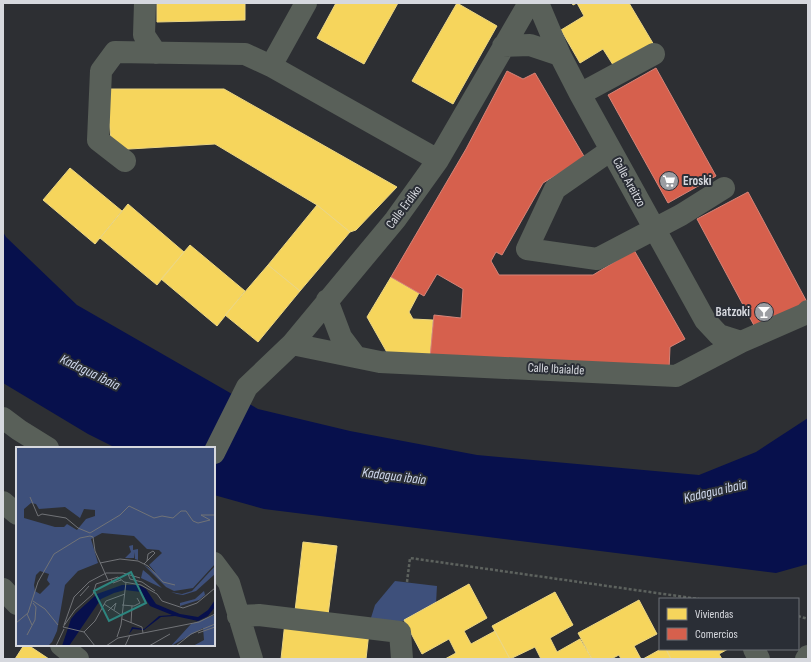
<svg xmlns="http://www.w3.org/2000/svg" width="811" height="662" font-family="'Sofia Sans Condensed',sans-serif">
<rect width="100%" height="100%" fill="#2d2f33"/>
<!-- green -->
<path fill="#3e507b" d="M395,581L437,586L436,603L396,625L370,621L375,605Z"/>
<!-- water -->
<path fill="#07104c" d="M3,232L6,237L77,305L258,409L350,431L477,455L699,475L756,452L808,418V564L776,573L264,509L214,495V448H116L88,434L3,383Z"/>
<!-- homes -->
<path fill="#f6d55c" stroke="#ecd683" d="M157,3H245V20L157,22Z
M336,3H398L364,64L317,38Z
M457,3L497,26L453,104L412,81Z
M572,3H629L654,45L615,68L603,49L580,63L561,30L584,16L577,3L573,5Z
M106,89H224L397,187L356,230L350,232L317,205L215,144L112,150Z
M70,168L122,211L95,244L43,200Z
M128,204L184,252L157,285L100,238Z
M317,205L350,232L300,291L268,265Z
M190,245L245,291L217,326L161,279Z
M268,265L300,291L258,342L225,315Z
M391,277L419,293L409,312L413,319L433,320L430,358L389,356L367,317Z
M303,542L337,546L328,615L295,611Z
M469,584L487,618L464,631L471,644L495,631L510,659H445L456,653L449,639L422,654L404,620Z
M555,592L573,625L550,638L557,652L580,639L592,659H541L535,647L510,659L492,626Z
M639,600L657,634L634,646L641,659H621L619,655L611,659H592L578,633Z
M285,622L369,632L366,659H281Z
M24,645H28L49,659H15Z
M661,649H666L671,659H643Z
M666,649H728L719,654L722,659H671Z"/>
<!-- shops -->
<path fill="#d6604d" stroke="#d68478" d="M656,68L716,176L668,203L608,95Z
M507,71L523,79L535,73L585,158L543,183L502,255L496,252L491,261L499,275H593L634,250L685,339L670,347L669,370L430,358L434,315L461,318L463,289L437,274L424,296L391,277L466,149Z
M748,192L808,304L757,331L697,219Z"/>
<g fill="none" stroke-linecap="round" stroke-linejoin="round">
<!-- path -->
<path stroke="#5d625e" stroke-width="2.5" stroke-dasharray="3 2" stroke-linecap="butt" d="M407,582L410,558L699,599
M798,616L808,619"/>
<!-- minor -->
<path stroke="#596059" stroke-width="22" d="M145,3L144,35L156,53
M538,3L560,55L580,94L705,320L719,335L741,342
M503,46L530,45L560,55
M271,66L306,3
M580,94L654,54
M611,150L555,189L527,249L597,259L681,215L724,188
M125,161L98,140L101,71L115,52L245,54L271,66L438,160
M327,300L341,337L356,357
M292,344L380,362L676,376L741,342L805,314L808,311
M3,418L19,430L48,448
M214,453L247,387L292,344L395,220L438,160L529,3
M3,502L17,514
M214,563L229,583L252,659
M3,589L17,604
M238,616L259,615L400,632L402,659
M61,645L78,659
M754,649L759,659
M806,659L808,656"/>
</g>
<!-- icons -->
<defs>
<symbol id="supermarket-disc" viewBox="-11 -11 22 22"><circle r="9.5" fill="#9b9da2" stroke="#2a2e36"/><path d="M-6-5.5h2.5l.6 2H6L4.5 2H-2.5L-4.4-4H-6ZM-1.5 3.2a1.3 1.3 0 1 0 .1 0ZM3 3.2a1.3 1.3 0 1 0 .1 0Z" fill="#fff"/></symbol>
<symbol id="bar-disc" viewBox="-11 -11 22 22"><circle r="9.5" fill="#9b9da2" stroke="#2a2e36"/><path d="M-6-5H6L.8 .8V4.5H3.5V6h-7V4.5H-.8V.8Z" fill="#fff"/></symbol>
</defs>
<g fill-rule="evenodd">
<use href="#supermarket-disc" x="658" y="170" width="22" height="22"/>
<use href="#bar-disc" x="753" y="301" width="22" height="22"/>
</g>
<g text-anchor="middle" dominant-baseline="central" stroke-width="4" stroke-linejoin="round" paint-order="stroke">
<!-- poi labels -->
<g font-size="13" font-weight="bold" fill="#d6d8de" stroke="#2a2e36" text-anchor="start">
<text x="683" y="181">Eroski</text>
<text x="750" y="312" text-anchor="end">Batzoki</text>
</g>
<!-- street labels -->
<g font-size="13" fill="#d6d8de" stroke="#2a2e36">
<text transform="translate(629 182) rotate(61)">Calle Areitzo</text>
<text transform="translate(404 207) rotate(-53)">Calle Erdiko</text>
<text transform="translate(556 369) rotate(3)">Calle Ibaialde</text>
</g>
<!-- water labels -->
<g font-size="14" font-style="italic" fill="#cfd8ed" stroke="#2a2e36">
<text transform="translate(90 372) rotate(26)">Kadagua ibaia</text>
<text transform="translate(394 476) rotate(7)">Kadagua ibaia</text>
<text transform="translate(715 491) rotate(-13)">Kadagua ibaia</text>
</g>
</g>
<!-- overview -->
<g transform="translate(16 447)">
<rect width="199" height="199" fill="#2d2f33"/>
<path d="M0,0H199V117L177,141L158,144L150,140L128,118L140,126L133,118L146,106L143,103L131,102L118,89L86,86L75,92L82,116L62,124L49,138L41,184L36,195L32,199H0ZM15,56L20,57L23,62L49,60L64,71L68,62L79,63V69L70,72L61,83L51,77L48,80H39L8,71V62ZM24,124L33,127L31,133L34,137L24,147L19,144L18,138L20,128ZM117,98V103L122,102V113L119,112V105L118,111H109L115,105L113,99ZM199,119V127L180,144L167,148L161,147L155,145L166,147L176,144ZM127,123L133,128L146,141L125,131ZM188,144L189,148L183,153L164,159V156L179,152ZM199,168V199H177L188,193L187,181L155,199L175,177Z" fill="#3e507b" fill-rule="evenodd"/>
<path d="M106,138H123L130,142L140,157L164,167L182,170L192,163L199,153V160L192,169L182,174L159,169L145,170L128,183L117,182L113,187L116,180L128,182L143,169L156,168L134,159L125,145L109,143L98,146L85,152L53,199H46L55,172L60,166L81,147Z" fill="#07104c"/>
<path fill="none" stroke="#717377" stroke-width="1" d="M14,50L22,69L26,67L50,71L62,81L74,86M74,86L104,68L113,59L138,71L146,69L157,71L165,64H170L177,74L182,76L194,73L185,68H199M74,89L77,90L79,104L92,133M84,116L104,112L122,114L132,119L147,135L159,138M128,117L139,106L137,104L132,107L131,114M112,127L114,132L126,135L139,144M95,132L97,136L105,133M64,149L73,139M17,154L29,162L42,178M88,157L105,168M106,158L118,159L124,156L121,151M92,164L100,156L98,163M11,167L16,178M106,172L126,180L127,186M0,176L12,166L22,135L38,107L64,91L74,89M115,176L116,159M48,178L58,150L73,135L90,126H107L124,131M68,185L79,174L90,154L109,147M182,186L199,180M11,188L19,173L20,160L17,156M101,190L105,178L110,135M40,199L48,182M79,199L68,185L47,180L59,163L77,147L80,137L102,130L108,135L125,138L141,147L146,154L167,161L181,156L199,141M90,199L102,191L183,175L199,167M109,199L114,188M133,199L154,187M160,199L175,187L199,177"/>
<path fill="#2d857f" fill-opacity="0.15" stroke="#2d857f" stroke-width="2" d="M115,125L130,156L93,174L78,144Z"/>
<rect width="199" height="199" fill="none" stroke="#d6d8de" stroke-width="2"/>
</g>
<!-- border -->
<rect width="811" height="662" fill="none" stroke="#d6d8de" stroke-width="8"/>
<!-- legend -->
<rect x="659" y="598" width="140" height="52" fill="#2a2e36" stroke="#6f7279"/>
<rect x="667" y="608" width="20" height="12" fill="#f6d55c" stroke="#6f7279"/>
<text x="695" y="618" font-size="12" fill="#d6d8de">Viviendas</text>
<rect x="667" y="628" width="20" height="12" fill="#d6604d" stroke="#6f7279"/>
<text x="695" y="638" font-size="12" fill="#d6d8de">Comercios</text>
</svg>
